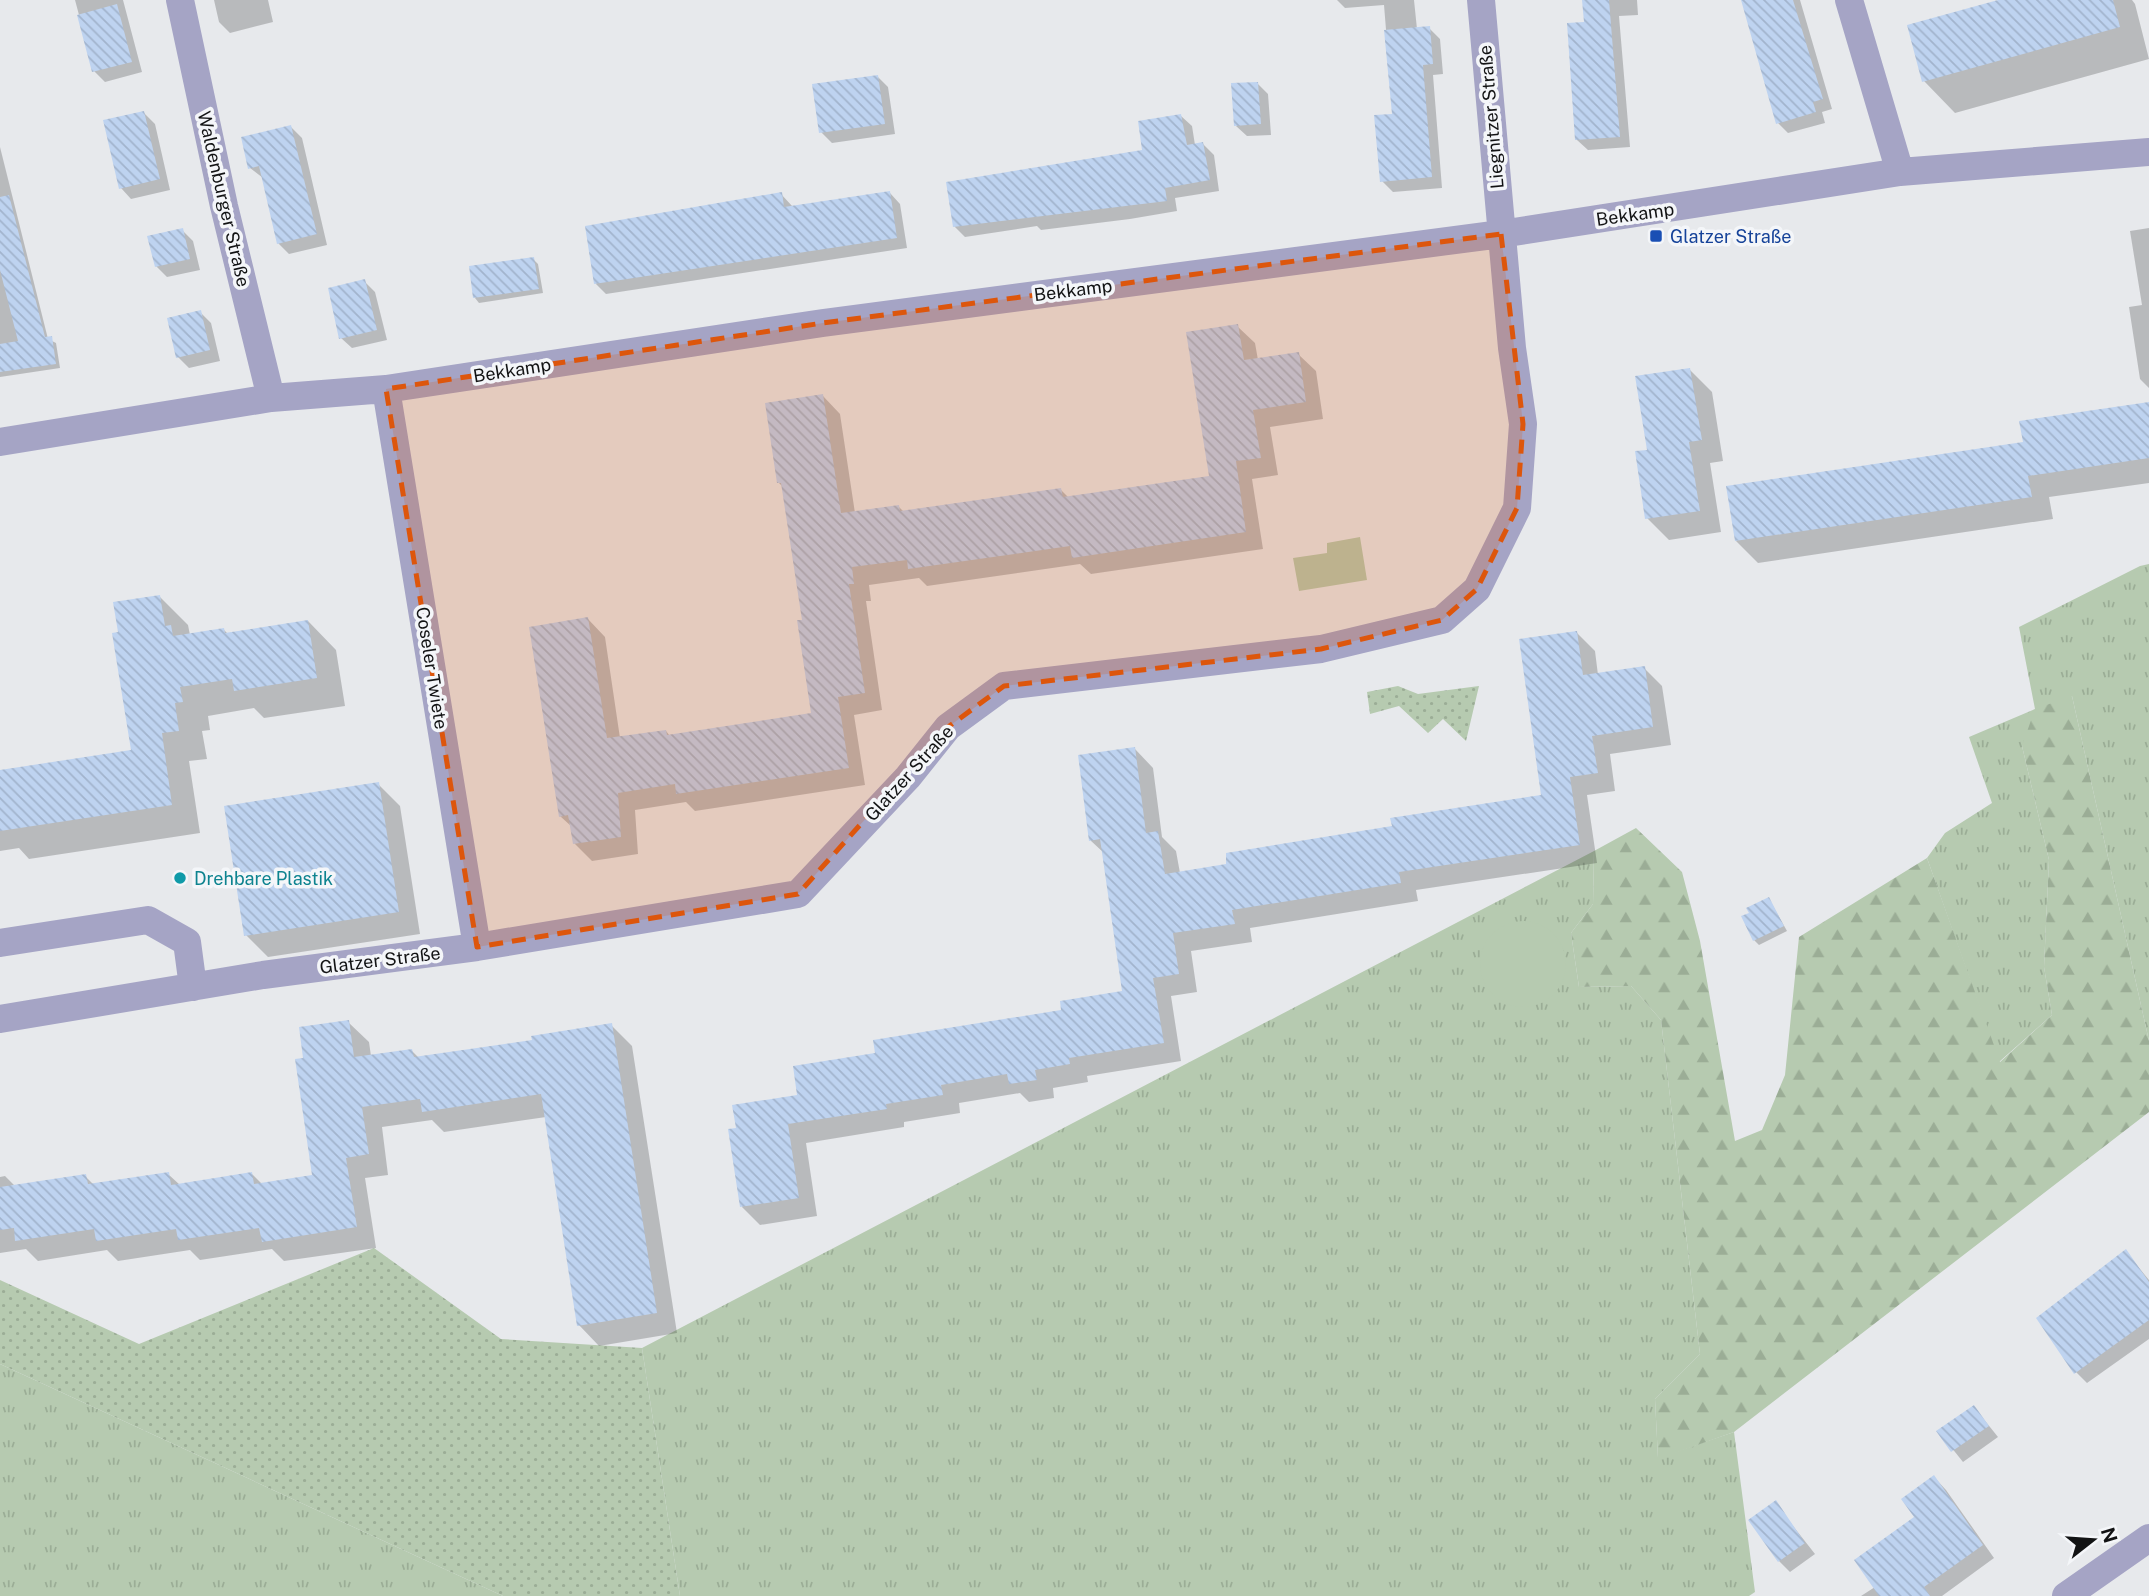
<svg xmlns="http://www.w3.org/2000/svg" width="2149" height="1596" font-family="'Public Sans',sans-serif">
<defs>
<pattern id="grass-tufts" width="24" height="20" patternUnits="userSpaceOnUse" patternTransform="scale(1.75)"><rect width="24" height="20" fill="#b6cab0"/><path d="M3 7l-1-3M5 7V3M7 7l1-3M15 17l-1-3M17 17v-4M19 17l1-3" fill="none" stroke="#9bad96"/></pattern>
<pattern id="forest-firs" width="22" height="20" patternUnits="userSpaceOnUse" patternTransform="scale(1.75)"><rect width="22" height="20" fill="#b6cab0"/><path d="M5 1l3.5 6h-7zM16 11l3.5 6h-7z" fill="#9bad96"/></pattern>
<pattern id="park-dots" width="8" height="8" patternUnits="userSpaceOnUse" patternTransform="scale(1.75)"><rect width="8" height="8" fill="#b6cab0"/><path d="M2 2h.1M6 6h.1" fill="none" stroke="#9bad96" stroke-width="1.8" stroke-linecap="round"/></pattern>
<pattern id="building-back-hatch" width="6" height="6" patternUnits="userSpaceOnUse" patternTransform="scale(1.75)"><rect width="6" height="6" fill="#bed3f0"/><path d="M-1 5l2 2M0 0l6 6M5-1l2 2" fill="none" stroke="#a2b4cd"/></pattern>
</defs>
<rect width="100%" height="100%" fill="#e7e9ec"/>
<!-- grass -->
<path fill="url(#grass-tufts)" d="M2149,564V1041L2072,696L2022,746L2049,860L2044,967L2052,1015L1999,1062L1927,858L1945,833L1992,803L1969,737L2035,709L2019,627L2140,566Z
M1594,851L1593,904L1571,933L1579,987L1631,986L1661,1020L1700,1354L1655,1399L1658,1458L1734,1432L1755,1592L1749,1596H680L642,1348Z
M0,1364L503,1596H0Z"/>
<!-- forest -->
<path fill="url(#forest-firs)" d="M2072,696L2149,1041V1112L1734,1432L1658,1459L1655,1399L1700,1354L1661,1020L1631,986L1579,987L1571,933L1593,904L1594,851L1636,828L1682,872L1700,941L1735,1141L1762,1130L1785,1075L1799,937L1927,858L2000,1062L2052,1015L2044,967L2049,860L2022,746L2035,709Z"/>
<!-- park -->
<path fill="url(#park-dots)" d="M1398,686L1418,694L1479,686L1466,741L1443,719L1428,733L1399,706L1370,714L1367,692Z
M374,1248L501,1339L642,1348L680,1596H503L0,1364V1280L139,1344Z"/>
<!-- garden -->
<path fill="#b6cab0" d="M1360,537L1367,580L1299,591L1293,558L1327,553V543Z
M1480 964a43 43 0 1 1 86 0a43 43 0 1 1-86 0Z"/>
<!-- shadow -->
<path fill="#0003" d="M75,0H123L142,72L105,82L94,71Z
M214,0H268L273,22L230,33L219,22Z
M1337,0H1414L1417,29L1429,28L1440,39L1443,74L1433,75L1442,188L1393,192L1382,181L1393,116L1384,5L1345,8Z
M1584,0H1637L1638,15L1619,16L1630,147L1588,150L1577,140L1586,23Z
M1743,0H1800L1832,109L1822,112L1825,123L1788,133L1778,123Z
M2004,0H2132L2135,4L2149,59L1955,113L1924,81Z
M877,76L888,87L895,134L832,143L821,132Z
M1257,83L1268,94L1271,135L1247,136L1236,126Z
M144,113L155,124L170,190L131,199L121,188Z
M1181,116L1192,126L1195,145L1203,144L1214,155L1219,191L1175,198L1177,211L1130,219L1041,230L1037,226L965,237L954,226L1144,152Z
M291,127L302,138L327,245L289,254L278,243L263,178L250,168Z
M0,147L48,339L56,343L60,368L0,377Z
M890,193L900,204L907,248L606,294L595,283L781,194L793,207Z
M2149,228V388L2140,379L2129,307L2142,305L2130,231Z
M182,230L193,241L200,270L167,277L156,266Z
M533,259L538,264L543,293L479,303L475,298Z
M364,281L375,292L387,340L352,348L341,338Z
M200,312L211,323L220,361L189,368L178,357Z
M1237,326L1255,343L1258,360L1298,354L1316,371L1323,419L1270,427L1278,475L1252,479L1263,549L1091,574L1080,564L927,586L919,578L869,585L871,601H866L882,710L854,715L865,785L695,811L686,802L635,810L638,854L592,861L574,843L572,827L560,816L588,619L605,637L620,738L666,731L670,736L813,714L804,621L784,488L778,482L823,396L840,414L855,513L898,506L904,512L1061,490L1069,498L1211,477Z
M1690,370L1712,392L1723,461L1710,463L1721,532L1669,540L1647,518L1649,451Z
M2149,404V483L2049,497L2053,519L1758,563L1736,541Z
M160,597L188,625L190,635L224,630L228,634L308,621L336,650L345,706L264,718L254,708L208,716L210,730L202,731L207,759L189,761L200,833L29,859L19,848L0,851V772L133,752L120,634Z
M1576,632L1595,651L1598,675L1644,668L1662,686L1671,745L1610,754L1615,791L1587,795L1597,863L1416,890L1418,901L1250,928L1252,942L1191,951L1197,992L1171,996L1181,1061L1087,1076L1088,1082L1053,1088L1054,1098L1029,1102L1020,1093L959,1103L960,1113L904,1122V1127L806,1143L817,1216L760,1225L742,1207L738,1129L877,1054L1063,1011L1124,992L1104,853L1090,840L1135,749L1153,768L1162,837L1176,851L1180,873L1228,866L1543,797Z
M378,784L400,806L420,934L268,957L246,935Z
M1769,899L1787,931L1759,945L1754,940L1751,914Z
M348,1022L369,1042L371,1056L412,1051L419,1058L534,1041L611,1025L632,1046L677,1333L599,1346L579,1325L546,1117L444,1132L432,1120L382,1127L388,1175L365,1178L376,1248L284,1261L272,1249L200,1260L190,1250L118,1261L107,1250L38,1261L26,1249L0,1253V1177L5,1176L16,1187L85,1176L94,1185L168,1174L180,1185L252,1174L262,1184L314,1177L305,1059Z
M2126,1252L2149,1280V1339L2087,1383L2076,1372Z
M1974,1407L1998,1437L1963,1462L1939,1432Z
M1934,1477L1946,1490L1994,1558L1942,1596H1861L1875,1587L1917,1518Z
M1775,1503L1815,1554L1790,1572L1779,1561Z"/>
<!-- building -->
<path fill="url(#building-back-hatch)" d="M1582,0H1609L1620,137L1575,140L1567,23L1584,22Z
M1741,0H1793L1823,99L1813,102L1816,112L1776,124Z
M1998,0H2113L2120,27L1922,82L1907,25Z
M117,4L132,62L92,72L77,15Z
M1430,26L1433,64L1423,65L1432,177L1380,182L1374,115L1392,114L1384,30Z
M878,75L885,124L819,133L812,84Z
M1258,82L1261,124L1234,126L1231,83Z
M144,111L160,179L119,189L103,120Z
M1181,114L1187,145L1203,142L1210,180L1165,188L1167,201L953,227L946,182L1142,150L1138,121Z
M291,125L317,234L277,244L259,166L248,169L241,137Z
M890,191L897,238L594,284L585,226L782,192L784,207Z
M9,195L45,337L52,336L56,364L0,372V344L18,341L0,270V197Z
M183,228L190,259L155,267L147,236Z
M534,257L539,289L473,298L469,266Z
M365,279L377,330L339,339L328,288Z
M201,310L210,350L176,358L167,318Z
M1238,324L1244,360L1299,352L1306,402L1253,410L1261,458L1236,461L1246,532L1072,558L1070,546L908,569L907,560L852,567L854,584H849L865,693L838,697L849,768L676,794L675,784L618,793L621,837L573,844L568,815L559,817L529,627L588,617L607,738L666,730L667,735L811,713L797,620H802L781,483H777L765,403L823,394L841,513L899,505L900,511L1061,488L1063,497L1209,476L1186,332Z
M1690,368L1702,440L1689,442L1700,511L1645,519L1635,451L1647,450L1635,376Z
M2149,402V458L2028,476L2032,497L1735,541L1726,486L2023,442L2019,421Z
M160,595L165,626L171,625L173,636L224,628L225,633L308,620L317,678L234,691L232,679L180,687L183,702L175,703L179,731L162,733L172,805L0,831V770L131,750L112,633L118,632L113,602Z
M1577,631L1583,675L1645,666L1653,727L1592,736L1598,773L1570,777L1580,845L1399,872L1401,883L1232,910L1235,924L1173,933L1179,974L1153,978L1164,1043L1069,1058L1070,1064L1035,1070L1037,1080L1009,1084L1007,1074L941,1085L943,1095L886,1104L887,1109L788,1124L799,1198L740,1207L728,1129L736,1128L732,1105L797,1095L793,1066L875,1053L873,1040L1061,1010L1060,1001L1122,991L1100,839L1089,841L1078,755L1135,747L1146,833L1158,831L1165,874L1226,864V853L1392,826L1390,818L1541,795L1519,639Z
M379,782L399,912L244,936L224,806Z
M1769,897L1784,926L1753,941L1741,916L1749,913L1746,908Z
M349,1020L354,1057L412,1049L414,1057L532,1040L531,1036L612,1023L657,1313L577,1326L541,1094L422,1112L420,1099L362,1107L369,1154L346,1158L357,1227L262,1242L259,1228L178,1240L176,1229L96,1241L94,1229L15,1241L14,1228L0,1230V1187L86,1174L88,1184L169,1172L171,1185L252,1172L254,1184L312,1175L295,1059L303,1058L299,1027Z
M2126,1249L2149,1282V1320L2074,1374L2036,1318Z
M1974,1405L1989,1426L1951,1452L1936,1431Z
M1934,1475L1983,1545L1924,1587L1930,1596H1879L1854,1560L1914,1517L1901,1499Z
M1776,1500L1805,1543L1778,1562L1748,1520Z"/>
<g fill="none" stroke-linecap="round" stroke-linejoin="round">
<!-- minor -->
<path stroke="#a5a4c5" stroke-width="28" d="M180,0L224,206L271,398
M1849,0L1900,172
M386,389L477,947
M0,442L271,398L386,389L823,323L1501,234L1900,172L2149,152
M0,943L148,920L187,942L193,987
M0,1019L263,975L477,947L798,894L908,777L948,727L1004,686L1321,649L1442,620L1477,589L1517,508L1523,424L1512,348L1481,0
M2066,1596L2149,1538"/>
</g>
<!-- marked area -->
<path fill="#dd560c" fill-opacity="0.2" stroke="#dd560c" stroke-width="5" stroke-dasharray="14 9" stroke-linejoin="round" d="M1501,234L1523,424L1517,508L1477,589L1442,620L1321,649L1004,686L948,727L798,894L477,947L386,389L823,323Z"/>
<!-- markers -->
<rect fill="#1a4fb4" stroke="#f4f6f9" stroke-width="2.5" x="1649" y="229" width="14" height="14" rx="3.5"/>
<circle fill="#0f9aa8" stroke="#f4f6f9" stroke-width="2.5" cx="180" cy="878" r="7"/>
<g text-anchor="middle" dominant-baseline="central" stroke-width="7" stroke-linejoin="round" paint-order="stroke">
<!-- street labels -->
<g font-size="18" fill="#121314" stroke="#f4f6f9">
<text transform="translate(1491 117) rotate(-95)">Liegnitzer Straße</text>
<text transform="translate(224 199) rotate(77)">Waldenburger Straße</text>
<text transform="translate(1635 214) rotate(-8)">Bekkamp</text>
<text transform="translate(1073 290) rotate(-7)">Bekkamp</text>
<text transform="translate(512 370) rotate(-9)">Bekkamp</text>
<text transform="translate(432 668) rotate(81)">Coseler Twiete</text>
<text transform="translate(909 773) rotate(-48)">Glatzer Straße</text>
<text transform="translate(380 960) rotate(-7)">Glatzer Straße</text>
</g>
<!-- transit labels -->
<g font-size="18" fill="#164399" stroke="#f4f6f9" text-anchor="start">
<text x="1670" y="236">Glatzer Straße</text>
</g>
<!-- culture labels -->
<g font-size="18" fill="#0d838f" stroke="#f4f6f9" text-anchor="start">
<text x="194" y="878">Drehbare Plastik</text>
</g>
</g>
<!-- north arrow -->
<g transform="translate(2093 1540) rotate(73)" stroke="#f4f6f9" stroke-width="5" paint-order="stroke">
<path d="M0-5L12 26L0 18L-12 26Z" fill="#121314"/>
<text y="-10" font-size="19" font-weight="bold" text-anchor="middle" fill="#121314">N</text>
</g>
</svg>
